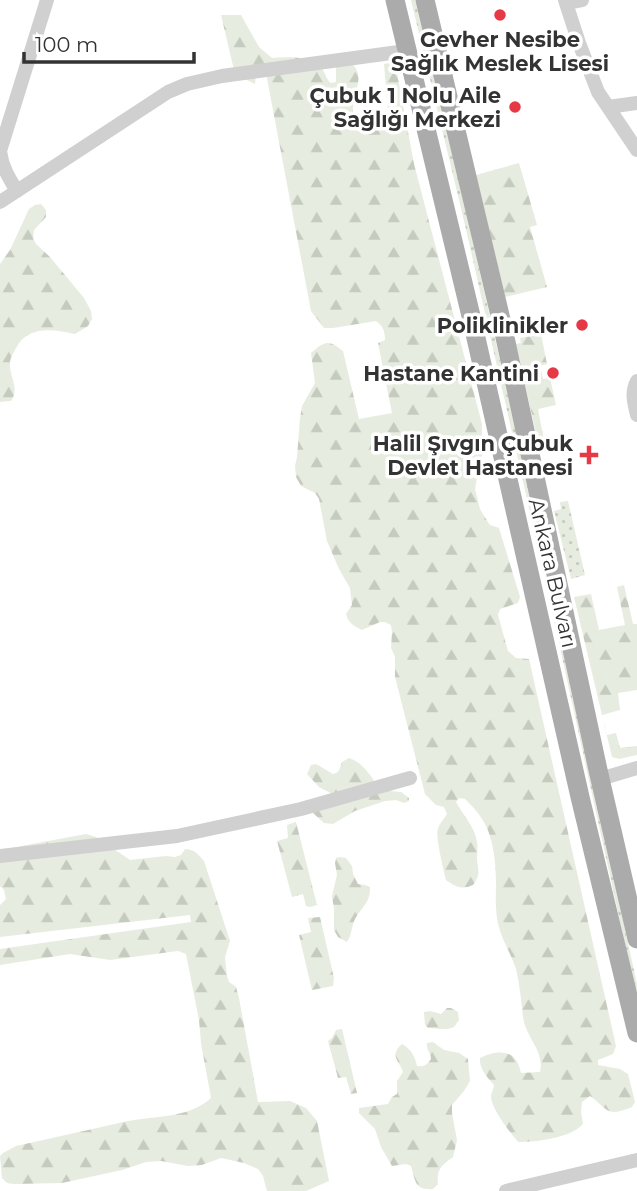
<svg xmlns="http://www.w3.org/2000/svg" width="637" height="1191" font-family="Montserrat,sans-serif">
<defs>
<pattern id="grass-dots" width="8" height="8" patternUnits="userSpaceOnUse" patternTransform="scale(1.75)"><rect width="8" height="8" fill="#e6ecdf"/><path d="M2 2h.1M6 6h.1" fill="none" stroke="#c6cbc0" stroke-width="1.8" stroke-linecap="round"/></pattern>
<pattern id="forest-firs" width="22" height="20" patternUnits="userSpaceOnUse" patternTransform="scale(1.75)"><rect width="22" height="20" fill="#e6ecdf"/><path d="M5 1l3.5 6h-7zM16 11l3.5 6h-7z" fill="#c6cbc0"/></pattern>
</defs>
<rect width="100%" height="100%" fill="#fff"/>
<!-- grass -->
<path fill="url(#grass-dots)" d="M411,0H415L468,220L548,572L544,574L465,225Z
M568,501L585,575L571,579L554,511L561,509L560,502Z
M556,615L637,984V999L553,616Z"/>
<!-- forest -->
<path fill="url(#forest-firs)" d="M221,15H241L259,47L272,58C287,57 312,55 322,69C326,74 326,79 331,83L336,82V57C341,59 348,61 352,64C371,81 340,105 360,125L380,123L388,113L384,64L395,62L414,164L482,424V461L478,471L475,489L480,509L486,519L490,525L499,528L520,597L518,603L500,609L498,615L508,651L516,658L529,659L616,1046L613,1054L598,1060V1065L620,1069L628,1074L635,1102L632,1107C605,1118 609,1109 590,1096L582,1102L581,1112L583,1124C571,1138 536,1142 518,1142C510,1132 491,1109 491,1096C491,1095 494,1087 494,1085C487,1077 479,1069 480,1058C491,1052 510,1048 517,1062C519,1065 520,1069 521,1073L540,1072C545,1051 525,1036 523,1017C521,1001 520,985 516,969C511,954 502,940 498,924C495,910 496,896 496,881C496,862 493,835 482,819C477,811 471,805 465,799L459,798L456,802C463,815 475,827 477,842C478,847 477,853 477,859C478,871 481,874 473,885C462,890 456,887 446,880C444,872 435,836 438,829C439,824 444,819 447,814L444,807L436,805L425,794L395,677V657L391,648L392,632L391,625L385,622H380L362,630C354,626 349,624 346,614L352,605L350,588L339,569L327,541L319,499L315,493L301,486L296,477L295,466L297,457L300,418L302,406L315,383L311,353C325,341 328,339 343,351L359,419L392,413L378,343L385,340C385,331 383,326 376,321L333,328H324L311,311L266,73L256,74L255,84L239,76L234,70Z
M519,163L537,225L530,227L547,287L505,297L476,175Z
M41,204L46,210V217L34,230L33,238L36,244L50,257L84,298L91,311L92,319L88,326L75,334C55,329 27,325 16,348C14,352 10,358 10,363C9,377 20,388 11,401L0,402V264L10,250L29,209L35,205Z
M541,334L547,364L540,366L543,379L550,378L556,405L538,409L544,440L538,442L516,344L521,343L520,338Z
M624,585L633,624H637V690L618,693L620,710L602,715L607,735L616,733L620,748L637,746V755L619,759L612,757L574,597L591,594L599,630L625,625L617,587Z
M349,758C362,762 373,777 379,790L401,792L409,798V801L404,803L396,800L385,801L355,811L333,824L324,823L313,813L338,797L319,787L307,774L311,765L316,764L333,774C341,772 339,768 342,762Z
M296,822L317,905L310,907L306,906L303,894L292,897L277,841L288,838L287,825Z
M86,834L96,837L130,860L166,856L175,857L181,855L185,849C194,849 198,854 204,861L230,941L225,957L227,976L229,982L236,987L239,998L258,1102L290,1101L306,1108L317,1121L329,1181L306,1191H267L263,1176L258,1169L244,1163L221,1158L202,1165L188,1166L161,1161L146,1162L122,1170L62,1183L14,1184L7,1183L2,1178L0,1156L3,1153L16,1146C54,1138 91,1129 128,1121C155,1116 190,1118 211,1098L201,1043L199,1020L186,954L178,951L110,960L70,954L0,965V949L191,922L190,915L0,937V905L6,899L4,890L0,886V850Z
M340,857L346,858L352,866L353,874L358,884L365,885L370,887C371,902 361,908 355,919C351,927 352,935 347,942L338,937L334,930V909L332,896L337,875L335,863L336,858Z
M320,917L334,978L333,986L312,990L299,935L311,932L308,918Z
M447,1008H451L458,1012L459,1020L454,1027C445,1031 437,1028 428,1028L425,1025L424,1012L430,1011L441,1014Z
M342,1029L357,1093L351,1094L346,1077L338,1078L328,1041L332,1038L336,1030Z
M433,1042L444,1050L459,1053L468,1059L470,1081L464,1091L452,1105V1113L457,1140L453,1157C442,1165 436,1169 438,1184L433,1189C415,1191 415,1180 411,1166L406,1164L392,1166L381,1147L375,1129L359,1113V1108L388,1104L392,1097L397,1094V1081L403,1072C399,1060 389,1056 402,1044C411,1049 415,1056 417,1066C424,1067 427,1065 431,1059C431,1053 426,1050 427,1043Z"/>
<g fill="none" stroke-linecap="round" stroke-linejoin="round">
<!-- minor -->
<path stroke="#d0d0d0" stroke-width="14" d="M565,0L579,43L598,92L637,150
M566,3L582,0
M608,107L637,103
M17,191C9,178 2,167 0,151L47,0
M0,202L168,92L187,84L222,76L406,51
M637,381C631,392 634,403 637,415
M600,779L637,768
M0,856L177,836L301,809L410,778
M506,1191L637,1160"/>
<!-- major -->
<path stroke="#ababab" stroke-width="19" d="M395,0L471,316L580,797L637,1033
M425,0L503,328L598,770L637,939"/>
</g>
<!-- markers -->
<g fill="#e63946" stroke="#fff" stroke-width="2.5">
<circle cx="500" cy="15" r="7"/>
<circle cx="515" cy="107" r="7"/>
<circle cx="582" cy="325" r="7"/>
<circle cx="553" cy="373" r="7"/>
<path d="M585.5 444.5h7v7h7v7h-7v7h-7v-7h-7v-7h7z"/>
</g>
<g text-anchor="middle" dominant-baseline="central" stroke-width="7" stroke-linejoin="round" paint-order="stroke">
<!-- poi labels -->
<g font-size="21" font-weight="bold" fill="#333" stroke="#fff" text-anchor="end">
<text x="500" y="39" text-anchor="middle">Gevher Nesibe<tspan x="500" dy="24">Sağlık Meslek Lisesi</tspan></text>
<text x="501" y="95">Çubuk 1 Nolu Aile<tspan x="501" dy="24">Sağlığı Merkezi</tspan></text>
<text x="568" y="325">Poliklinikler</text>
<text x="539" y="373">Hastane Kantini</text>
<text x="573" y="443">Halil Şıvgın Çubuk<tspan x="573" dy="24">Devlet Hastanesi</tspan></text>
</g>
<!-- street labels -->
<g font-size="21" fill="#333" stroke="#fff">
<text transform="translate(553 573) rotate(77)">Ankara Bulvarı</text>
</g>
</g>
<!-- scale -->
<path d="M24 52v10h170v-10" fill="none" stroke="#333333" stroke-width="3.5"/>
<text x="35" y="52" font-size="21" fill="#333333" stroke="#ffffff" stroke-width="5" paint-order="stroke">100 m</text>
</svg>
